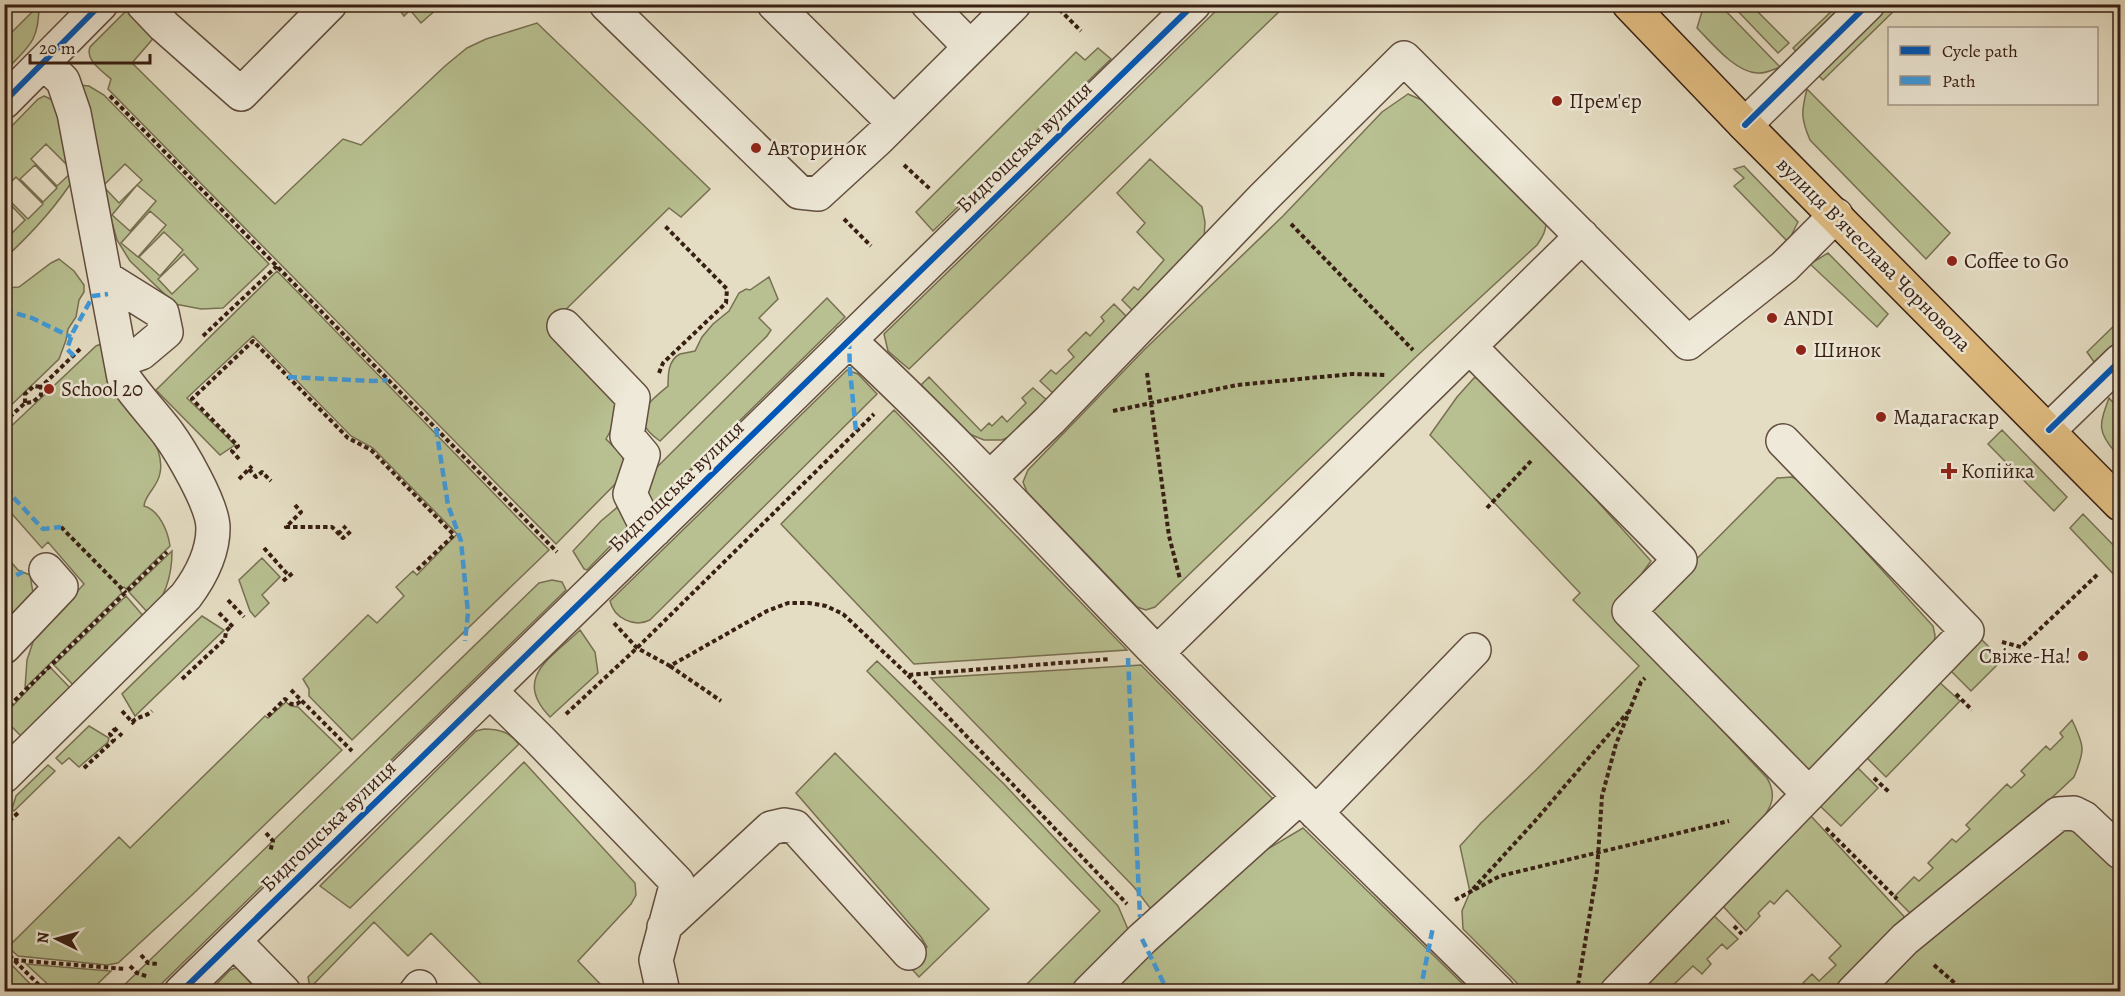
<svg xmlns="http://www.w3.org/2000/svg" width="2125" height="996" font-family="Alegreya,serif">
<rect width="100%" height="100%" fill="#e5ddc3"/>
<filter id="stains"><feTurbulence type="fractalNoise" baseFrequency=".00333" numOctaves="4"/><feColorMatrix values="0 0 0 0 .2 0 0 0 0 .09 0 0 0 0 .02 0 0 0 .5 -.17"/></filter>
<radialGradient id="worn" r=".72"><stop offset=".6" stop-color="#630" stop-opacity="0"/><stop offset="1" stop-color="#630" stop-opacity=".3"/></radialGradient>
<!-- green -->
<path fill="#b8c091" stroke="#787052" stroke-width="1.5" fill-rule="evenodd" d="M39,5C39,42 29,46 5,71V39Z
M396,5H451L443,11L439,7L421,23L410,10L404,16Z
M1222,5H1286L909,369L888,351L884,334Z
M1704,5H1720L1780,67C1772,70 1765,74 1757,73C1735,72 1712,43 1697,28Z
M1732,5H1751L1789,43L1778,53Z
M1838,5H1851L1799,55L1793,48Z
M1888,5H1900L1823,80L1817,74Z
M125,12H134L157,34L132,63L275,204L343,139L361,145L445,66L467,48L486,39L537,23L710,189L681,217L669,208L548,327L617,399V419L606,439L621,454L629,470L556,544L108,89L111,79C102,71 85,60 90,47Z
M1098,48L1111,59L933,231L916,212L1076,52L1085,60Z
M79,85L89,86L104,95L269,264L223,308L201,309L175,304L130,261L117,240L101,184ZM125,164L142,180L119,203L103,186ZM137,185L156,201L130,231L112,215ZM150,211L166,225L138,257L121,243ZM164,232L183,250L160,276L139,257ZM184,254L198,269L172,294L158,279Z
M1807,89L1950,233L1926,259L1810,140C1801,119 1801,112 1807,89Z
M1408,94L1424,101L1546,218C1547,230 1543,236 1537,245L1418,355L1155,607L1146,610L1137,607L1027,492L1023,482L1028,470L1144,350L1283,216L1382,112Z
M44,96L57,102L75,177C56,207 31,234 5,258V240L9,236L5,232V228L11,234L25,220L5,199V196L28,219L43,204L16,177L5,188V133L38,99ZM46,144L73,171L57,186L31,159ZM35,165L57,188L43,202L20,179Z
M1150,159L1202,207L1205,222L1204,239L1137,315L1122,300L1134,287L1138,290L1164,260L1137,232L1145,223L1117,193Z
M1744,166L1798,222L1788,242L1734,186L1744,178L1734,169Z
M1828,253L1888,314L1877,327L1810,264Z
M59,259L74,271L84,285V292L79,300L76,317L68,329L66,340L59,359L5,411V288L19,287L51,263Z
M277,271L549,550L352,740L309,696V689L303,679L368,615L377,623L404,596L396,587L413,571L417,575L457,534L373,448L351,436L253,336L187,398L235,445L220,455L156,390Z
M769,277L778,299L759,318L771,330L767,336L660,441C628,419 645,405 668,386C668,375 668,360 680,354C685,353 690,352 695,351L702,337L713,324L729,311L739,293L746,289L750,290Z
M827,298L845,317L654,505L645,499L643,481Z
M1114,304L1132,322L1056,396L1040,381L1051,370L1056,374L1074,357L1068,350L1086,332L1090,336L1104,321L1101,317Z
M2120,320V339L2094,362L2087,352Z
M101,344L112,372L107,378C125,402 167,441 160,473C158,487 145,494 144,506C159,510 168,531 170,546L126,589L124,587L120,590L122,593L25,688L27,660L34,639L84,584L48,542L42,548L5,506L4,433L96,346Z
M847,370L858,374L877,394L650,620C634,628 614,618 610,601Z
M929,377L981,431L989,423L992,426L1002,416L1007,422L1026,403L1022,398L1033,388L1049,402L1013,435L1002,440H984L967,433L921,385Z
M1486,377L1651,561L1619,605L1659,663L1767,778C1779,798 1769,810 1757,827L1599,991H1525L1463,929L1462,911L1470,892L1460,846L1481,823L1536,770L1639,666L1573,600L1580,593L1430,435L1457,397L1474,378Z
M2109,398L2120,410V448L2116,453C2097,432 2099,425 2109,398Z
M894,410L1127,650L914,664L781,524Z
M2002,430L2067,497L2054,511L1988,444Z
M1792,477L1802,482L1933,626L1935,635L1934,645L1804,779L1641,615L1777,478Z
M620,505L628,519L626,530L587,570L584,569L573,551L601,521Z
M2083,514L2120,552V581L2070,528Z
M172,551C172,575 166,597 149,614L129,592Z
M262,558L280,577L262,595L269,603L255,617L250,611L239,580Z
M11,562L18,570L30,575L33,593L19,609L6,618L5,568Z
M552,580L562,582L566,590L154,991H118L539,583Z
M126,596L145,618L75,687L54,665Z
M202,616L224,630L135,716L122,694Z
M580,630L595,652L598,673L550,717C512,678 551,658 580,630Z
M1980,638L2002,660L1971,691L1950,670Z
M877,661L1004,784L1118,906L1130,934L1071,991H1020L1100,911L867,671Z
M1141,665L1273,799L1153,912L1134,887L931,678Z
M50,667L72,690L23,738L5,720V714Z
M1937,680L1960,701L1886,777L1864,755Z
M286,702L291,706L298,707L342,750L192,895L118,963L107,965L18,956L8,947L119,837L130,848L265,716L268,718Z
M2072,720C2085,747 2085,750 2074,777L1919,922L1894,897L1914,877L1919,881L1933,868L1928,863L1952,839L1956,842L1970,829L1966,825L2007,784L2011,788L2025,775L2021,771L2046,746L2050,750L2063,737L2060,733Z
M89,726L109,738L108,742L79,767L69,758L62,764L56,758Z
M484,729C500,729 509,732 519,744L350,908L320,886L476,731Z
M835,753L989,909L919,977L909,966L927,947L921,937L796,793Z
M524,762L635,883L636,895L631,904L578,961L607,991H480L484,987L431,933L408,956L374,922L310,988L308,977Z
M48,765L55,771L14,811L12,809L16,796Z
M1855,765L1878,788L1841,826L1818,804Z
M1810,815L1911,924L1840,991H1811L1803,983L1812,974L1819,981L1836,965L1829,958L1841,946L1787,890L1774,904L1770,901L1758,913L1760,916L1746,931L1720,903Z
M1303,828L1470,991L1100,992L1234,869Z
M2057,828H2077L2120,870V991L1869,992Z
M1709,911L1738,939L1727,949L1722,944L1707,959L1711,964L1702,974L1693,966L1667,991H1650L1639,982Z
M5,958L37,991H5Z
M26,964L111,971L90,991H55Z
M238,967L268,992H209L230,970Z"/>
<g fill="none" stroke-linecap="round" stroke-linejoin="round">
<defs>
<path id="minor" d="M143,4L164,26L241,94L330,4
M606,4L799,192L818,194L878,139L1014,4
M774,4L894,123
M928,4L970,47
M4,102L101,4
M1745,125L1868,4
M106,278L162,313L166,332L141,353L121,360
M564,326L633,398L627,436L643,455L630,494L641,516L655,530
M849,340C957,440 1055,548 1157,653C1269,768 1384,879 1498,992
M1470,347L1680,560L1629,611L1809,794
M2049,430L2120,361
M990,478L1050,420L1264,197L1404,58L1688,343L1784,267L1836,215
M4,647L61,587L46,570
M1157,653L1582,236
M490,691L539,739L677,882L656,960L663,992
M4,776L186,596C201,576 213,554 213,528C213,505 181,451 167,432C153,414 137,397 124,378L74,113L63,81L44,62
M1316,813L1474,650
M664,927L771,828L784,825L795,827L909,953
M234,941L284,992
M181,992L1194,4
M416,992L420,987
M1089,992L1142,939L1300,797
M1617,992L1967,631L1783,441
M1853,992L1905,939L2058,814L2074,813L2084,818L2120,852"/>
<path id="major" d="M1629,4L1745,125L2120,504"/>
</defs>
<!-- minor casing -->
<use href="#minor" stroke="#634e3f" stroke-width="36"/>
<!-- major casing -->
<use href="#major" stroke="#381f13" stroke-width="36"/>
<!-- path -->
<path stroke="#381f13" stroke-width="4" stroke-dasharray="4.5 3" stroke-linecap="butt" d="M1054,4L1081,31
M110,96L557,552
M904,165L930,189
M844,219L871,246
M1291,224L1413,350
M203,336L277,266
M659,373L663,363L726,303L727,289L665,226
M1147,373L1169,536L1180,579
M25,403V394L34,386L41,387
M1113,411L1237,385L1352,374L1387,375
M4,422L25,403L33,402L41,395V387L81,348
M239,459L232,451L238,446L192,399L253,341L348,438L371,450L454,535L416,571
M249,469L256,477L262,472L271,481
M239,479L252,466
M295,505L301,512L286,527H332L343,538L351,531
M1487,508L1531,461
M61,527L126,593
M338,534L346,526
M264,548L289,576
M283,581L294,572
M228,600L244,617
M219,613L233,627
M614,623L637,648L670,666L767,611L788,603H809L826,606L843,614L908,675L1110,659
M2002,642L2021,647L2098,574
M670,666L721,701
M908,675L1127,904
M182,679L225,639L226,631L231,626
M291,690L352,751
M1956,694L1972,710
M4,711L167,552
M122,711L134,724
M566,714L637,648L874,414
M268,716L285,699L291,704H297L302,700
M132,722C138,716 146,717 152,711
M114,728L122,736
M84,768L114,740L110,734L115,729
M1874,778L1889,792
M4,816L11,823
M9,821L19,812
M1826,828L1897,899
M266,833L273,841L270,852
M1473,889L1535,821L1628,712
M1455,900L1500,876L1729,821
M1734,926L1742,934
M4,950L46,992
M141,955L148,963L158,964
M14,960L126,969
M1934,965L1965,992
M130,966L137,973L149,977
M1578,985L1597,871L1602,796L1616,744L1641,682L1645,678"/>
<!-- minor -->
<use href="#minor" stroke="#eee9d8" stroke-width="33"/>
<!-- major -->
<use href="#major" stroke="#e2be82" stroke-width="33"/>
<!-- quiet -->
<path stroke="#3e9bde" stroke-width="4.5" stroke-dasharray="9 4.5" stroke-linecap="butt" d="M424,11L430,4
M4,310L32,318L71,337
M849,340L850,371L856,431
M74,356L67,349L73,332L93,296L108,294
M288,377L373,381L388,380
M436,428L448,505L461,541L468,613L465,641
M4,459L7,483L12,496L43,529L61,527
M4,581L23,572
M1128,658L1140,917
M1142,939L1168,992
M1420,992L1433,927"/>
<defs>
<path id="cycleway" d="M4,102L101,4
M1745,125L1868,4
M2049,430L2120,361
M181,992L1194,4"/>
</defs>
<!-- cycleway casing -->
<use href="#cycleway" stroke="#eee9d8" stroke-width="10"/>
<!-- cycleway -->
<use href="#cycleway" stroke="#0057b8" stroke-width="6"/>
</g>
<!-- markers -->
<g fill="#8f2418" stroke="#eee9d8" stroke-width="2">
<circle cx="1557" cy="101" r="6"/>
<circle cx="756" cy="148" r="6"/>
<circle cx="1952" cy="261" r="6"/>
<circle cx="1772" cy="318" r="6"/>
<circle cx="1801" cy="350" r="6"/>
<circle cx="49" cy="389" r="6"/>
<circle cx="1881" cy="417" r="6"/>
<path d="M1946 462h6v6h6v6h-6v6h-6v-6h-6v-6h6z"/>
<circle cx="2083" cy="656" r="6"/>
</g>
<g text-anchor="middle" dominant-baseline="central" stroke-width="5" stroke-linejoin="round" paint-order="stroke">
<!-- poi labels -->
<g font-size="21" fill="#381f13" stroke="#eee9d8" text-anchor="start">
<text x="1569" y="101">Прем'єр</text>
<text x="768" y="148">Авторинок</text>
<text x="1964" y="261">Coffee to Go</text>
<text x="1784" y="318">ANDI</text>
<text x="1813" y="350">Шинок</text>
<text x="61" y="389">School 20</text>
<text x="1893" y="417">Мадагаскар</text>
<text x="1961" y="471">Копійка</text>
<text x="2071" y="656" text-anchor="end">Свіже-На!</text>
</g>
<!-- street labels -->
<g font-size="21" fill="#381f13" stroke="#eee9d8">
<text transform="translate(1024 147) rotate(-44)">Бидгощська вулиця</text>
<text transform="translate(1874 254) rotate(45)">вулиця Вʼячеслава Чорновола</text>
<text transform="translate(676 486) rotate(-44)">Бидгощська вулиця</text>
<text transform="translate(328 826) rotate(-44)">Бидгощська вулиця</text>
</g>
</g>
<!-- margin -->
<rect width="2125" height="996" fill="none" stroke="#e5ddc3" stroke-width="24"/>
<rect x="6" y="6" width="2113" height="984" fill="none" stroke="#381f13" stroke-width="3"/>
<rect x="12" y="12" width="2101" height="972" fill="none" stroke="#381f13" stroke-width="1.5"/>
<!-- legend -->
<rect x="1888" y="27" width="210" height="78" fill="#eee9d8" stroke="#a59889" stroke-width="1.5"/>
<rect x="1900" y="46" width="30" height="9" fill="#0057b8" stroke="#a59889" stroke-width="1.5"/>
<text x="1942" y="57" font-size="18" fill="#381f13">Cycle path</text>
<rect x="1900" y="76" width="30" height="9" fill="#3e9bde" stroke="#a59889" stroke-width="1.5"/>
<text x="1942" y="87" font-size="18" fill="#381f13">Path</text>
<!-- north arrow -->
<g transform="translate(57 939) rotate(275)" stroke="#eee9d8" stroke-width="4.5" paint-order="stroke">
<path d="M0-4.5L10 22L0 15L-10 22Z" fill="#381f13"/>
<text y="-9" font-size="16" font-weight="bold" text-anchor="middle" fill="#381f13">N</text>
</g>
<!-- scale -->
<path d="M30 54v9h120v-9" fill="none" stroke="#381f13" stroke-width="3"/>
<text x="39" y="54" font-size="18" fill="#381f13" stroke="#eee9d8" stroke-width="4.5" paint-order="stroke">20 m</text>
<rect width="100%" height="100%" filter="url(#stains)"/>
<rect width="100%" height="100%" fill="url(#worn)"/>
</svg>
